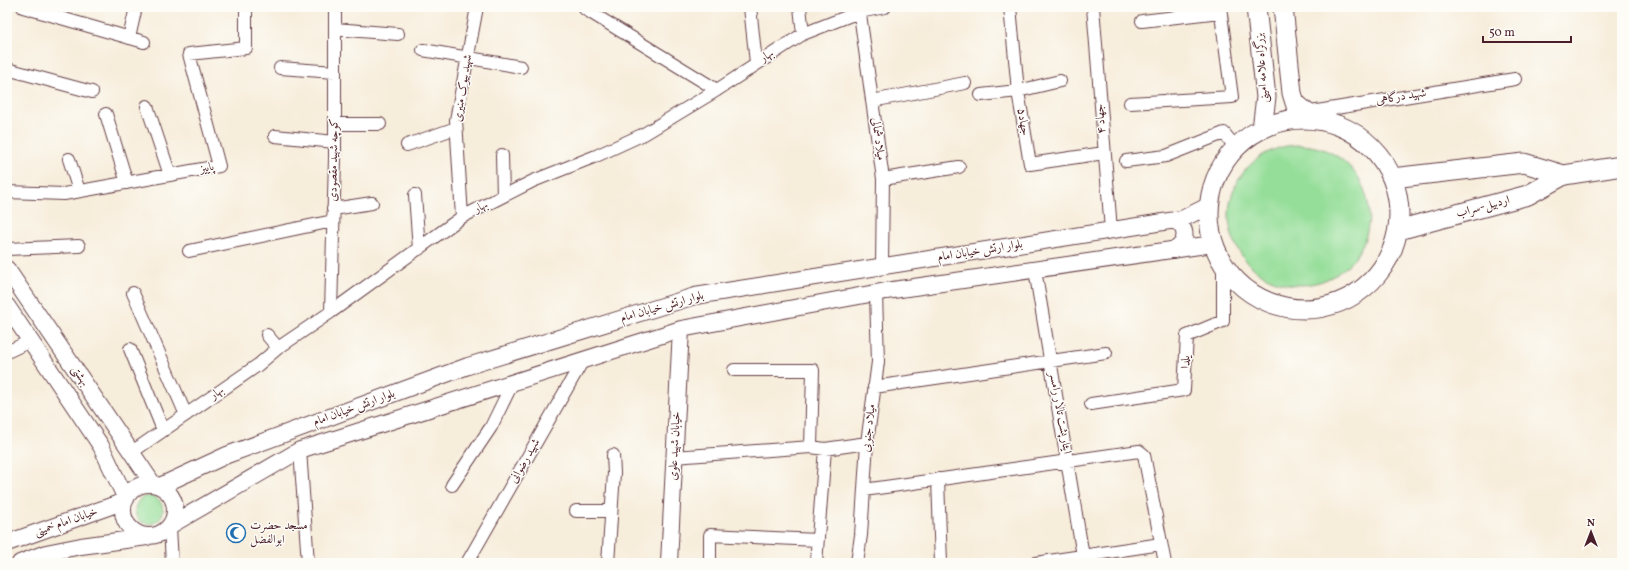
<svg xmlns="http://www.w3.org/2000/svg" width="1629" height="570" font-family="Vollkorn,Amiri,serif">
<rect width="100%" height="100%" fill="#fdfcf7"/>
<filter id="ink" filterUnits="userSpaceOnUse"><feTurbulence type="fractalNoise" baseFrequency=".025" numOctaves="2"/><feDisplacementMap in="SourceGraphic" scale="8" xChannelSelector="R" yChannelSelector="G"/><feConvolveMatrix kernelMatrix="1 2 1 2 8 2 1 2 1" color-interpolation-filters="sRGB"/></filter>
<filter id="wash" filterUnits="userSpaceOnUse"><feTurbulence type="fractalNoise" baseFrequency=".012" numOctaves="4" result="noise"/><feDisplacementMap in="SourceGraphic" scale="16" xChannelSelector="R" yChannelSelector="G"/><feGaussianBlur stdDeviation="0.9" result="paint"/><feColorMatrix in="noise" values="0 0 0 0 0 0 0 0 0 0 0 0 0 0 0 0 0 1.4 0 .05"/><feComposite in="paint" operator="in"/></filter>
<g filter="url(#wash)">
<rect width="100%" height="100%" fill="#f7eddb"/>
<!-- green -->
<path fill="#95de99" stroke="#707e62" d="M1229 215a70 70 0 1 1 140 0a70 70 0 1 1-140 0Z
M135 510a14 14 0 1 1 28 0a14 14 0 1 1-28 0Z"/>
</g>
<g filter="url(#ink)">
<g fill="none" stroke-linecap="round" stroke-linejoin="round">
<defs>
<path id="minor" d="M23,7L144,42
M750,7L756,63
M800,7L803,34
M859,7L883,179L882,267
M1010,7L1018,91L1030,164L1104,153
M1093,7L1111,230
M585,9L717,90
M1142,21L1220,12
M335,29L398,34
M129,38L136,7
M423,50L521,67
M280,68L335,72
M7,69L92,92
M981,95L1018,91L1060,81
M1295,98L1311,112L1515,79
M872,101L965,83
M1130,103L1232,97L1220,7
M147,106L170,175
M106,114L127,183
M335,124H380
M275,136L335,142
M407,145L456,128
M502,155L503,196
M69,159L79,191
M1126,161L1166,156L1224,133L1236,148
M883,179L959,167
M7,192L64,194L219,166L189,54L246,48V7
M415,195L419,249
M333,209L372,203
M462,217L456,120L477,7
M7,249L79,246
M189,251L333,221
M1035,270L1083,556
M133,293L186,415
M331,312L335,158V7
M267,335L278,348
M130,349L163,430
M7,352L30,341
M734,370H813L811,447
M874,387L1106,353
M1091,404L1184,390L1187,336L1223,321V262
M300,450L308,563
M132,452L258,365L278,348L331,312L462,217L533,181L596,156L644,134L717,90L803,34L859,12L885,7
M674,457L811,447L825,449L867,443
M938,479L941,563
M452,485L491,427L513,382
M864,490L1139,451L1144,455L1165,563
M576,511H611
M170,527L172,563
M467,563L583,360
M608,563L614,473L613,455
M710,563V535L818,540
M816,563L825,449
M857,563L861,535L867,443L878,362L876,293
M1036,563L1161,544"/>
<path id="secondary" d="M1174,220C1188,227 1188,243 1174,250
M7,269L153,484
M7,306L101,446L126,499
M123 510a26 26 0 1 1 52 0a26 26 0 1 1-52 0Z
M160,486L227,455L468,366L695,296L1182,219L1208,206
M171,525L300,450L681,329L886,291L1213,244
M7,543L125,501
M20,563L46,553L81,546L147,537
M669,563L681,329"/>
<path id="trunk" d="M1256,7L1266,97L1262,129
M1283,7L1292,93L1300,119
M1209 214a95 95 0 1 1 190 0a95 95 0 1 1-190 0Z
M1392,178L1524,163L1564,175
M1398,230L1528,195L1564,175L1622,166"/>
</defs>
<!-- minor casing -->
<use href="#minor" stroke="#643e45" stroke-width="14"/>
<!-- secondary casing -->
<use href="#secondary" stroke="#643e45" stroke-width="18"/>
<!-- trunk casing -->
<use href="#trunk" stroke="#643e45" stroke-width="21"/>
<!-- minor -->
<use href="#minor" stroke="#fff" stroke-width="12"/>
<!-- secondary -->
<use href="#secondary" stroke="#fff" stroke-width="16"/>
<!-- trunk -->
<use href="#trunk" stroke="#fff" stroke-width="19"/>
</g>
</g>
<!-- icons -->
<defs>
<symbol id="mosque-ring" viewBox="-11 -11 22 22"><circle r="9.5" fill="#fdfcf7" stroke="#1f6fb2" stroke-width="1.5"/><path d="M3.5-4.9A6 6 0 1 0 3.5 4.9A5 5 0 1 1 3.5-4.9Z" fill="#1f6fb2"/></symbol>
</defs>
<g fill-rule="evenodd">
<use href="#mosque-ring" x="225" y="522" width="22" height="22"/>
</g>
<g text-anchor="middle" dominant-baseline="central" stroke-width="3" stroke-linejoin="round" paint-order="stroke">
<!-- street labels -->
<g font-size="12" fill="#4a1f2b" stroke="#fdfcf7">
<text transform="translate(767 56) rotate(-32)">بهار</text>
<text transform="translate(1262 68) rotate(-94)">بزرگراه علامه امینی</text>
<text transform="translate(463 88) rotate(-81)">شهید بیوک منیری</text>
<text transform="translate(1401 97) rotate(-9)">شهید درگاهی</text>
<text transform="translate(1101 119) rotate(-94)">جهاد ۴</text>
<text transform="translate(1023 122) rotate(80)">جهاد۵</text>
<text transform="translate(878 139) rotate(82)">میلاد شمالی</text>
<text transform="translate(334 160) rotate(-89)">کوچه شهید مقصودی</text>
<text transform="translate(207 168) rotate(-12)">پاییز</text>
<text transform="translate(481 207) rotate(-26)">بهار</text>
<text transform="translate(1483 207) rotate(-15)">اردبیل-سراب</text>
<text transform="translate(980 251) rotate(-9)">بلوار ارتش خیابان امام</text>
<text transform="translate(662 307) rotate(-16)">بلوار ارتش خیابان امام</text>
<text transform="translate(1186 362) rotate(-87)">یلدا</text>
<text transform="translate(80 376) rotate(56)">بهشتی</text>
<text transform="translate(217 393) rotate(-35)">بهار</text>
<text transform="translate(354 408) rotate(-20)">بلوار ارتش خیابان امام</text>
<text transform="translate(1060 413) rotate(80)">ایثار پشت تالار رامسر</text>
<text transform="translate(869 428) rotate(-83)">میلاد جنوبی</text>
<text transform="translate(675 446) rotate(-87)">خیابان شهید علوی</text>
<text transform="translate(525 461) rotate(-60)">شهید رضوانی</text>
<text transform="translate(66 522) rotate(-19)">خیابان امام خمینی</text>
</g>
<!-- poi labels -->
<g font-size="12" fill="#4a1f2b" stroke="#fdfcf7" text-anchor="start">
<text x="250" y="526">مسجد حضرت<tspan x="250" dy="14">ابوالفضل</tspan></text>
</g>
</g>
<!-- margin -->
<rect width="1629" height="570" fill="none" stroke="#fdfcf7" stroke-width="24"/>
<!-- north arrow -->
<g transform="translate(1591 532)" stroke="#fdfcf7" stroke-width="3" paint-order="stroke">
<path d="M0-3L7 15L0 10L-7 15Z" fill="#4a1f2b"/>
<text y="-6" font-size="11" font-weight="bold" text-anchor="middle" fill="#4a1f2b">N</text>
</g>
<!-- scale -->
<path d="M1483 36v6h88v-6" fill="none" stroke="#4a1f2b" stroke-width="2"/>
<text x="1489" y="36" font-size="12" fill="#4a1f2b" stroke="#fdfcf7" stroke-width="3" paint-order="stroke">50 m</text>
</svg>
